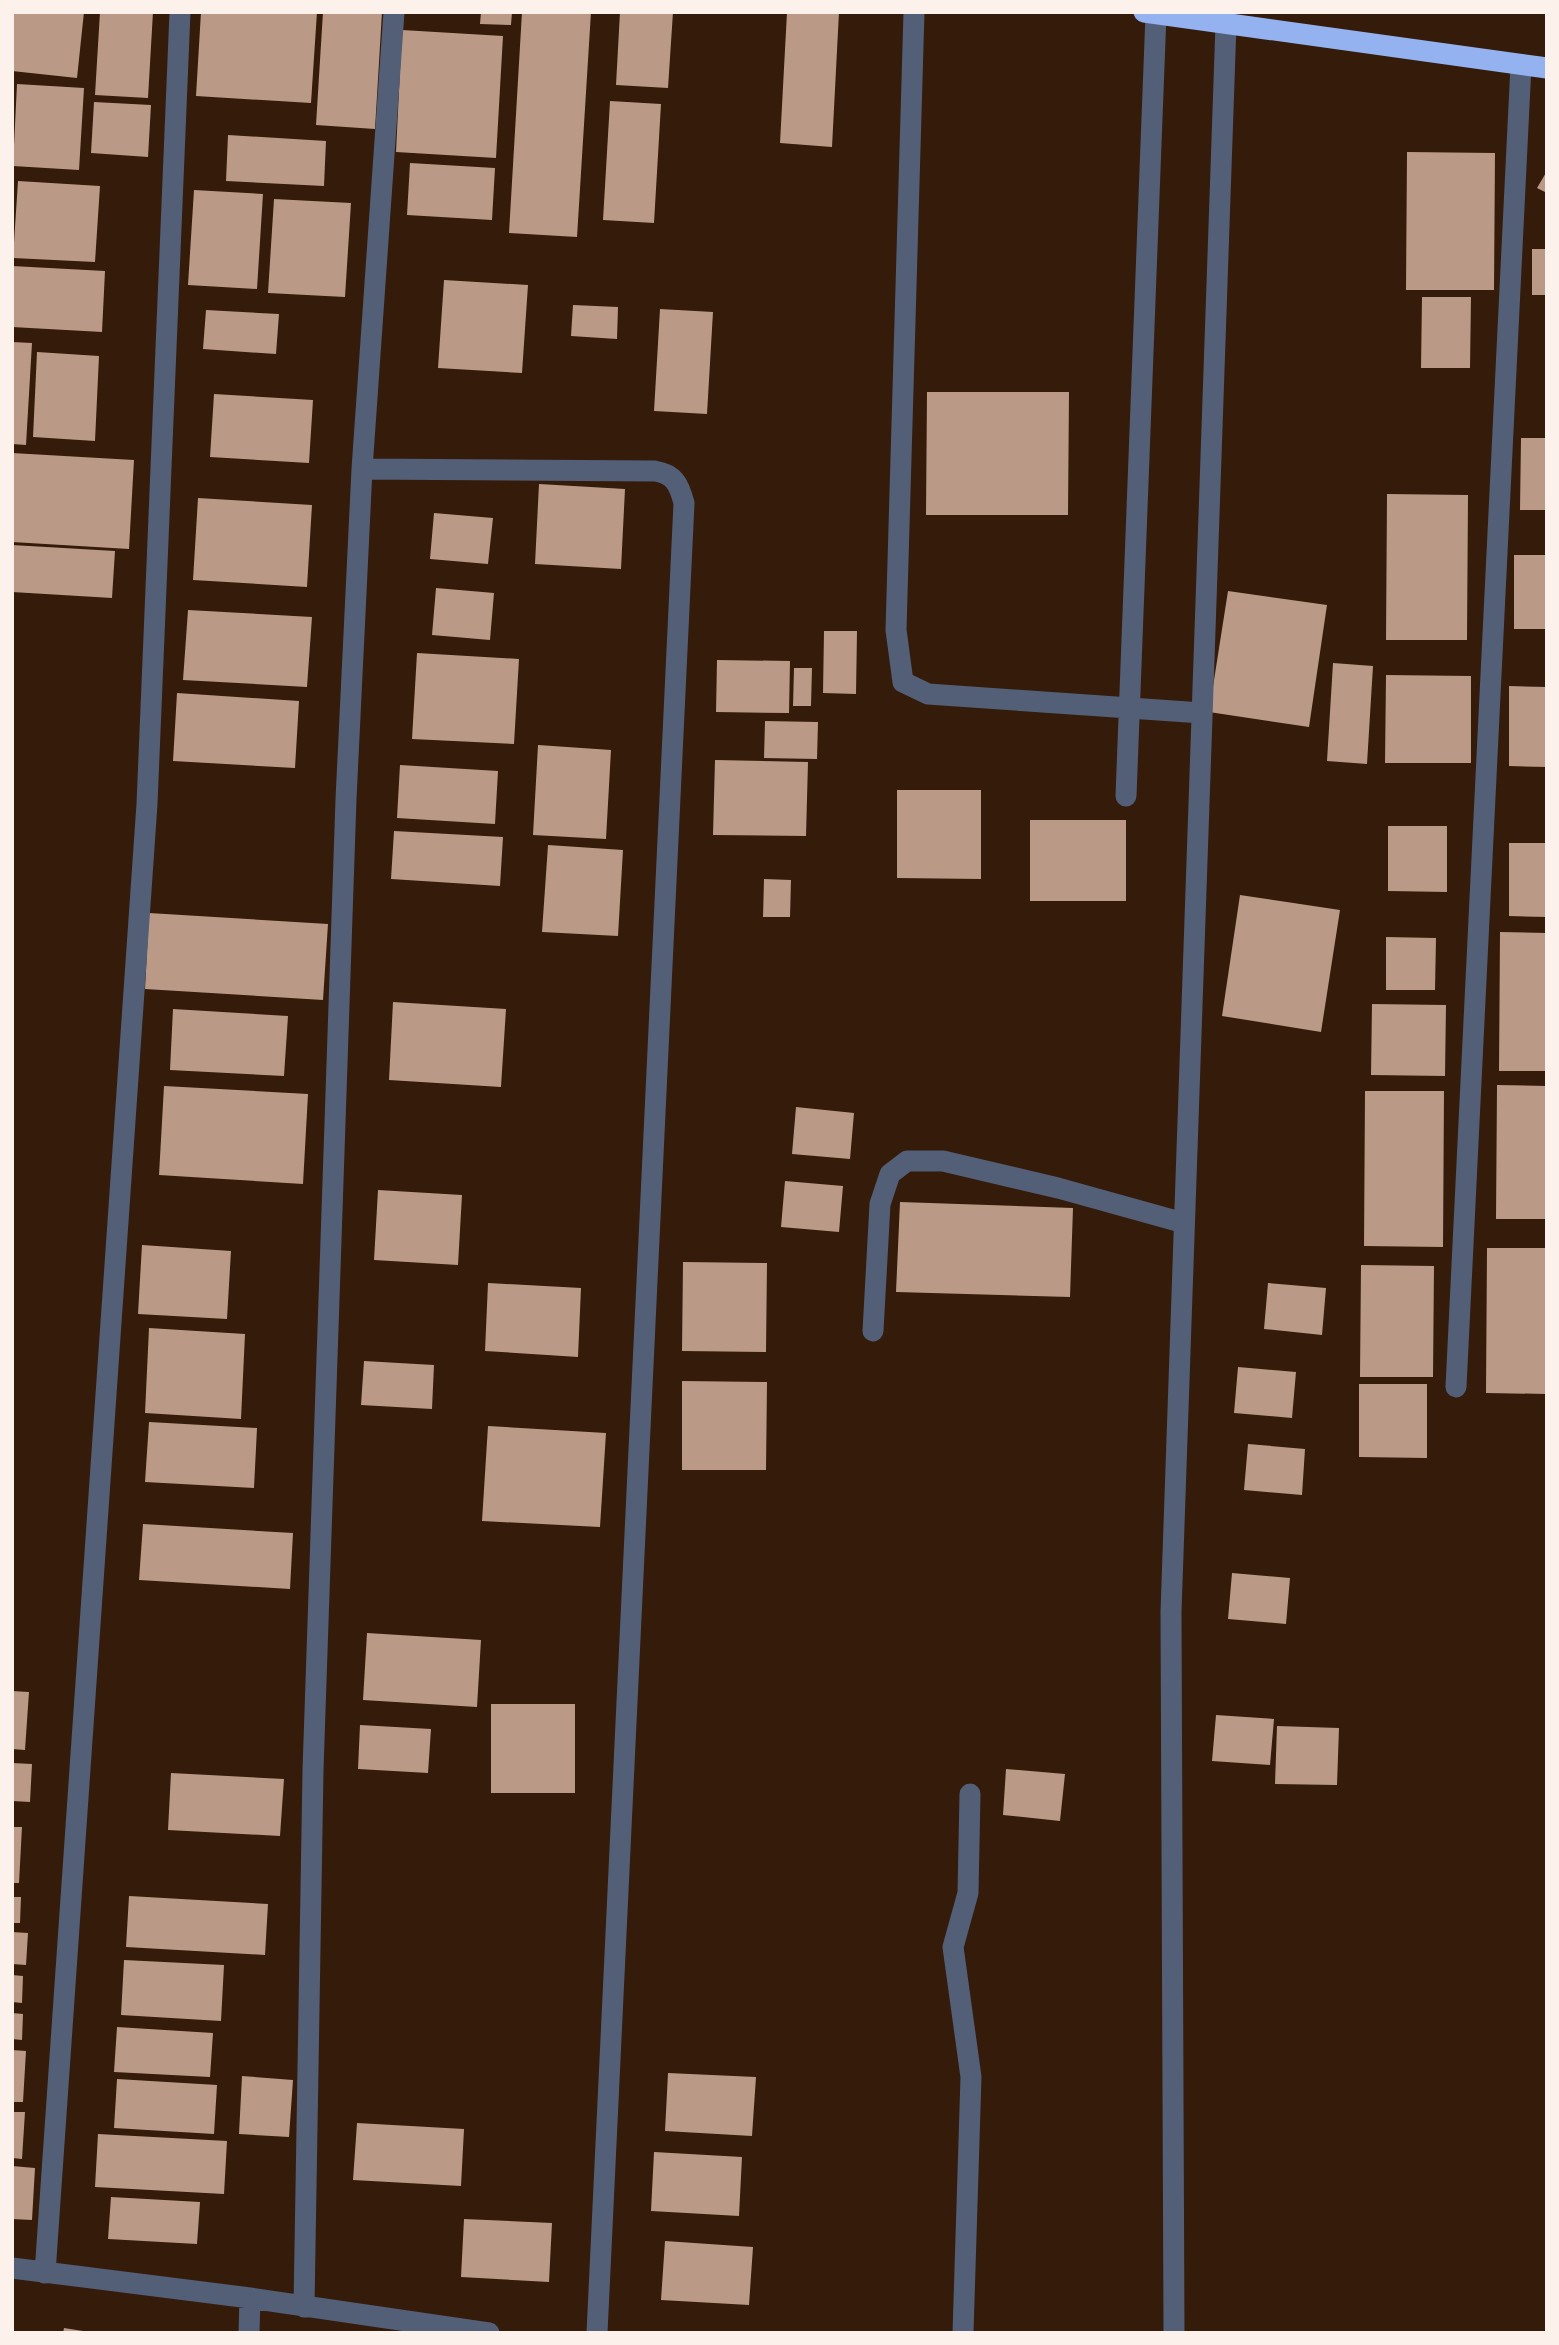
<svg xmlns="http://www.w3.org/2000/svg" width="1559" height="2345" font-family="'Times New Roman',serif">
<rect width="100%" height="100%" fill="#341b0a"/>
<!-- building -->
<path fill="#ba9a86" d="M12,12H84L77,78L12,71Z
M100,12H153L148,98L95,95Z
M201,12H317L311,103L196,96Z
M323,12H382L375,129L316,125Z
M481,12H512L511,25L480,24Z
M522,12H591L577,237L509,233Z
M620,12H673L668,88L616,85Z
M787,12H839L832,147L780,143Z
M402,30L503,36L496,158L396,152Z
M17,84L84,88L79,170L13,166Z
M610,101L661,104L654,223L603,220Z
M94,102L151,105L148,157L91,153Z
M228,135L326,141L324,186L226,181Z
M1407,152L1495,153L1494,290H1406Z
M410,163L495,168L492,220L407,215Z
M1547,171V193L1537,188Z
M18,181L100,186L95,262L13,258Z
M194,190L263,194L257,289L188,285Z
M274,199L351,203L345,297L268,293Z
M1532,249H1547V295H1532Z
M12,266L105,271L102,332L12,327Z
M444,280L528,285L522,373L438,368Z
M1422,297H1471L1470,368H1421Z
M573,305L618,307L617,339L571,336Z
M660,309L713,312L707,414L654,411Z
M206,310L279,314L276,354L203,349Z
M12,342L32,343L26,445L12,444Z
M37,352L99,356L95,441L33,437Z
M927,392H1069L1068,515H926Z
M214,394L313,400L309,463L210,457Z
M1521,438H1547V510H1520Z
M12,453L134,460L129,549L12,542Z
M539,484L625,489L621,569L535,564Z
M1387,494L1468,495L1467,640H1386Z
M198,498L312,505L307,587L193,580Z
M434,513L493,518L488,564L430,559Z
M12,545L115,551L112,598L12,592Z
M1514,555H1547V629H1514Z
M436,588L494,593L490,640L432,635Z
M1228,591L1327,605L1309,727L1209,712Z
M188,610L312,617L307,687L183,680Z
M824,631H857L856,694L823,693Z
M417,653L519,659L514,744L412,739Z
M717,660L790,661L789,713L716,712Z
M1333,663L1373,666L1367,764L1327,761Z
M794,668H812L811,706H793Z
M1386,675L1471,676V763H1385Z
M1509,686L1547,687V767L1509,766Z
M177,693L299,701L295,768L173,761Z
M765,721L818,722L817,759L764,758Z
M538,745L611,750L606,839L533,835Z
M715,760L808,762L806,836L713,835Z
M400,765L498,771L495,824L397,818Z
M897,790H981V879L897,878Z
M1030,820H1126V901H1030Z
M1388,826H1447V892L1388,891Z
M394,831L503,837L500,886L391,879Z
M1509,843H1547V917L1509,916Z
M548,845L623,850L618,936L542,932Z
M764,879L791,880L790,917H763Z
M1240,895L1340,910L1321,1032L1222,1016Z
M149,913L328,924L323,1000L145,989Z
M1500,932L1547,933V1071H1499Z
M1386,937L1436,938L1435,990H1386Z
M393,1002L506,1009L501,1087L389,1080Z
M1372,1004L1446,1005L1445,1076L1371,1075Z
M173,1009L288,1016L284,1076L170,1070Z
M1497,1085L1547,1086V1219H1496Z
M164,1086L308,1094L303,1184L159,1175Z
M1365,1091H1444L1443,1247L1364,1246Z
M796,1107L854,1113L850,1159L792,1154Z
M785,1181L843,1186L839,1232L781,1227Z
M378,1190L462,1195L458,1265L374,1260Z
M900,1202L1073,1208L1070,1297L896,1292Z
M142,1245L231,1251L227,1319L138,1314Z
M1487,1248H1547V1394L1486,1393Z
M683,1262L767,1263L766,1352L682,1351Z
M1361,1265L1434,1266L1433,1377H1360Z
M488,1283L581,1288L578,1357L485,1351Z
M1268,1283L1326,1288L1322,1335L1264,1329Z
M149,1328L245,1334L241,1419L145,1413Z
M364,1361L434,1365L432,1409L361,1405Z
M1238,1367L1296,1372L1292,1418L1234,1413Z
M682,1381L767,1382L766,1470H682Z
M1359,1384H1427V1458L1359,1457Z
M149,1422L257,1428L254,1488L145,1482Z
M488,1426L606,1433L600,1527L482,1521Z
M1248,1444L1305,1449L1302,1495L1244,1490Z
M143,1524L293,1533L290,1589L139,1580Z
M1232,1573L1290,1578L1286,1624L1228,1619Z
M367,1633L481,1640L477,1707L363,1700Z
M12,1691L29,1692L25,1750L12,1749Z
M491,1704H575V1793H491Z
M1216,1715L1274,1719L1270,1765L1212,1761Z
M360,1725L431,1729L428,1773L358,1769Z
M1277,1726L1339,1728L1337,1785L1275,1784Z
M12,1763L32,1764L30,1802L12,1801Z
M1006,1769L1065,1774L1060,1821L1003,1815Z
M171,1773L284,1779L280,1836L168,1830Z
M12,1827H22L19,1883H12Z
M129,1896L268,1904L265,1955L126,1947Z
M12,1897H21L20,1923H12Z
M12,1932L28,1933L26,1965L12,1964Z
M124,1960L224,1965L221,2021L121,2015Z
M12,1975L23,1976L22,2003L12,2002Z
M12,2013L23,2014L22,2040L12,2039Z
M117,2027L213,2033L210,2077L114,2072Z
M12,2050L26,2051L23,2102H12Z
M668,2073L756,2077L752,2136L665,2131Z
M242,2076L293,2080L289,2137L239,2134Z
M117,2079L217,2085L214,2134L114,2128Z
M12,2112H25L22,2159L12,2158Z
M357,2123L464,2129L461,2186L353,2180Z
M98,2134L227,2141L224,2194L95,2187Z
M654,2152L742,2157L739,2216L651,2211Z
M12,2166L35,2168L32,2220L12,2219Z
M111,2197L200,2202L197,2244L108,2239Z
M464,2219L552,2223L549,2282L461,2277Z
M665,2241L753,2247L749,2305L661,2300Z
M64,2328L83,2331V2333H63Z"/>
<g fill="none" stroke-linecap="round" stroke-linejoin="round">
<!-- minor -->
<path stroke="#525f77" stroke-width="21" d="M914,12L896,630L903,682L928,694L1202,713
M362,469L655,471C674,474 679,484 684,503L597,2333
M1126,796L1156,14
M873,1331L880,1204L890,1174L907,1161H943L1058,1188L1184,1223
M1456,1387L1521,65
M12,2268L250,2298L489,2333
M45,2273L147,804L180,12
M304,2307L313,1770L346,799L362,469L394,12
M249,2333L250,2298
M963,2333L971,2077L953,1947L968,1893L970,1794
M1174,2333L1171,1612L1226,24"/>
<!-- highway -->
<path stroke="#94b2ef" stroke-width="21" d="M1144,12L1547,68"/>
</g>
<!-- border -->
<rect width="1559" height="2345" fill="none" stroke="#fcf2eb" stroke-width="28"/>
</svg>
